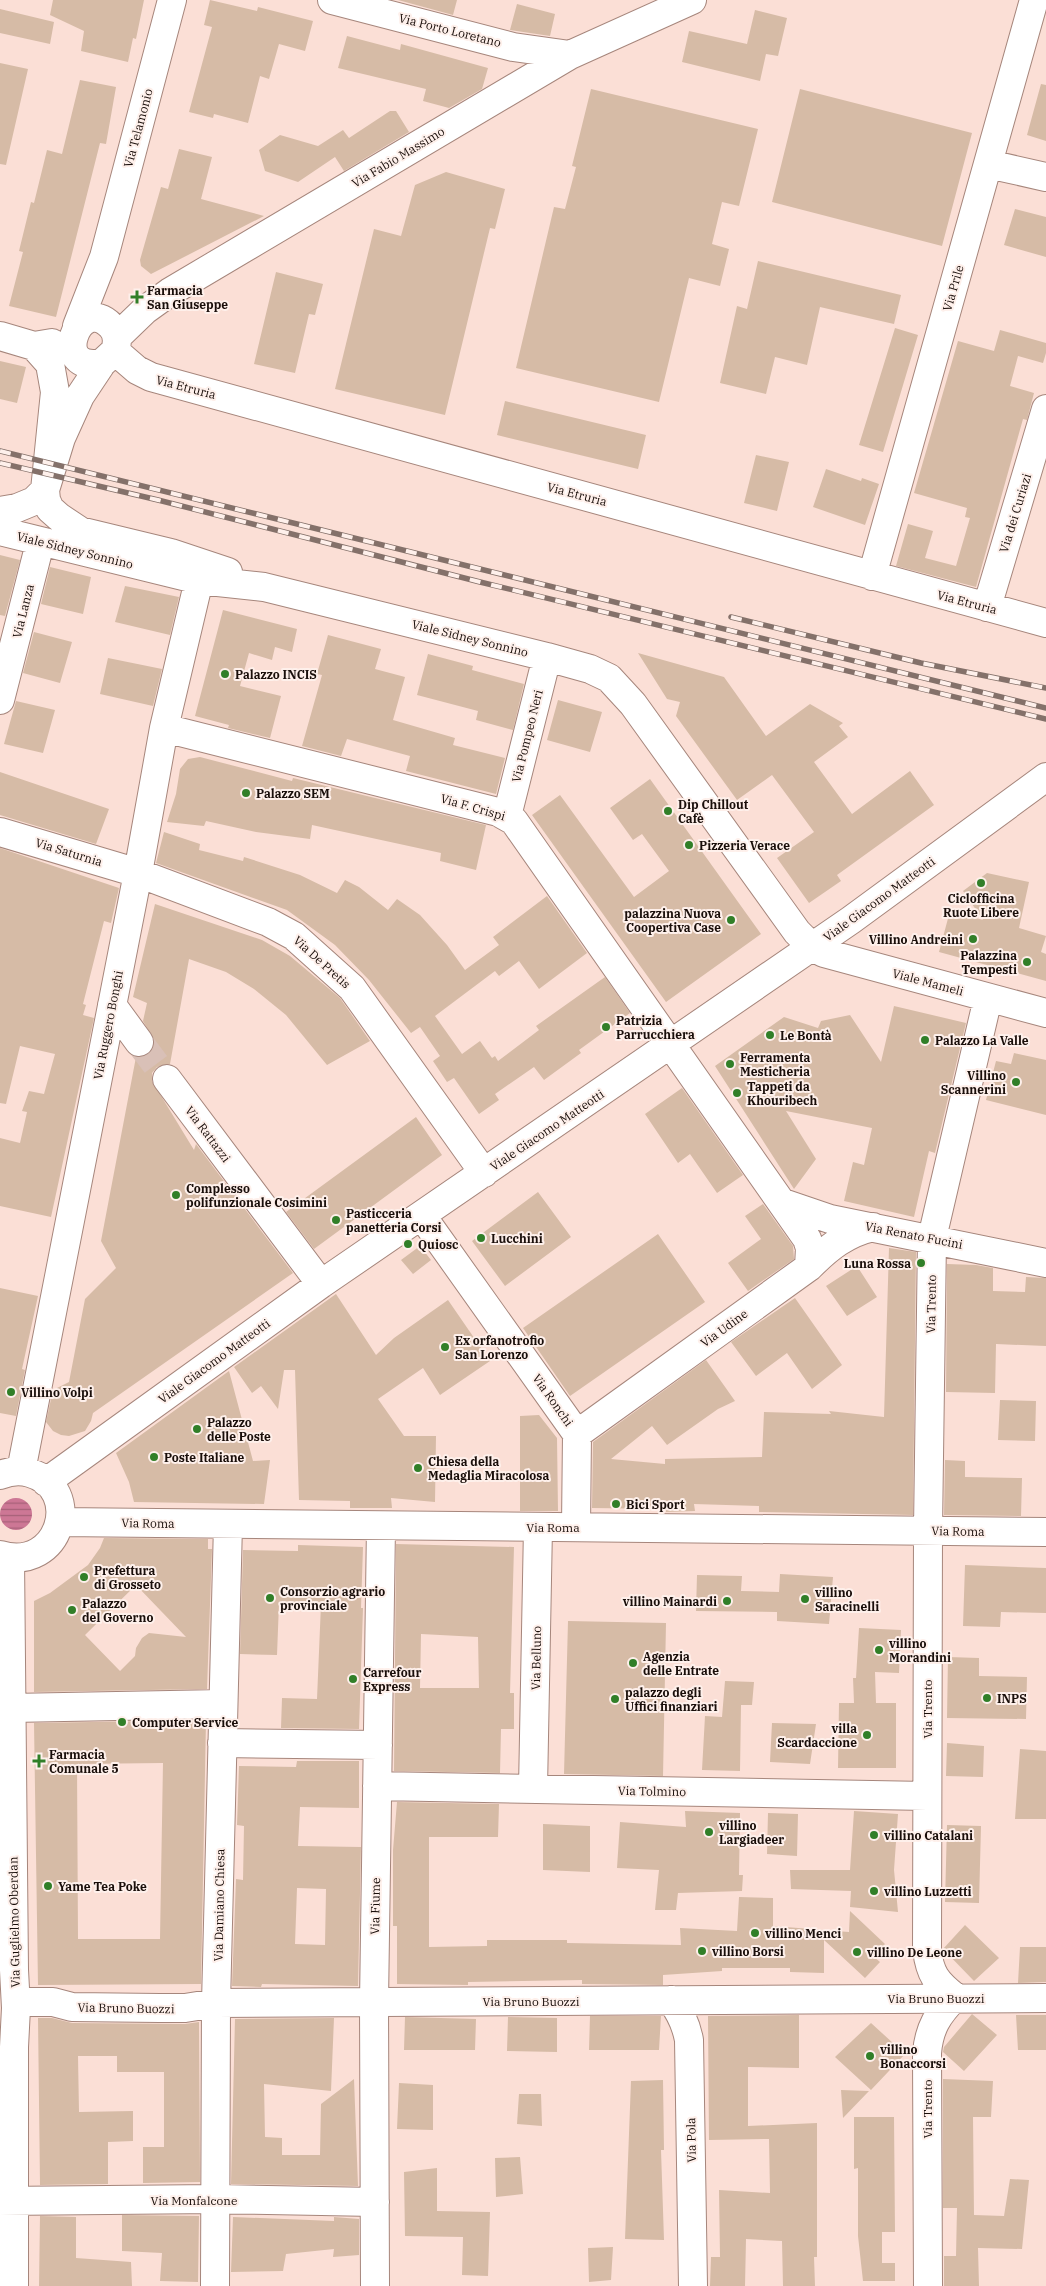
<svg xmlns="http://www.w3.org/2000/svg" width="1046" height="2286" font-family="'IBM Plex Serif',serif">
<defs>
<pattern id="water-rules" width="6" height="5" patternUnits="userSpaceOnUse" patternTransform="scale(1.25)"><rect width="6" height="5" fill="#cd7795"/><path d="M0 2.5h6" fill="none" stroke="#a66078"/></pattern>
</defs>
<rect width="100%" height="100%" fill="#fbdfd6"/>
<!-- water -->
<path fill="url(#water-rules)" d="M0 1514a16 16 0 1 1 32 0a16 16 0 1 1-32 0Z"/>
<!-- building -->
<path fill="#d6bba6" fill-rule="evenodd" d="M53,0H144L136,39L133,38L128,62L81,51L84,31L50,15Z
M210,0L257,11L258,7L313,21L305,51L279,44L269,79L260,76L248,123L214,114L213,118L189,112L212,27L204,25Z
M398,0H457L453,15Z
M517,4L555,14L550,36L510,30Z
M0,9L54,22L50,44L0,33Z
M755,10L787,18L778,56L766,54L760,81L682,62L689,31L747,44Z
M347,36L400,50L401,44L488,68L482,89L449,108L423,101L426,89L338,68Z
M0,63L28,69L6,165L0,164Z
M80,80L116,87L106,144L100,143L56,317L9,306L23,252L19,251L31,202L34,203L47,150L62,154Z
M1041,84L1046,85V141L1027,135Z
M591,89L758,129L739,206L722,202L712,244L729,249L720,286L689,278L659,402L516,368L554,207L565,209L576,167L572,166Z
M800,89L972,133L942,246L772,202Z
M390,111H396L409,132L344,171L335,157L298,182L265,171L259,150L280,135L318,146L343,130L349,138Z
M179,149L212,157L201,199L264,216L151,274L141,266L140,260L161,187L168,189Z
M446,172L505,189L495,229L490,228L445,415L335,389L374,229L401,236L415,185Z
M1015,209L1046,217V257L1004,245Z
M758,261L901,295L894,324L820,307L807,365L775,357L766,394L720,383L737,306L747,309Z
M276,272L323,284L315,315L309,314L295,373L254,364Z
M895,328L918,335L883,452L859,445Z
M1000,330L1046,343V353L1043,363L1018,356L1010,386L1034,393L1027,420L1023,419L976,587L896,566L908,524L933,531L925,558L956,566L970,518L965,517L967,508L914,493L958,341L994,351Z
M0,361L26,367L17,403L0,399Z
M505,401L646,435L638,469L497,435Z
M756,455L789,462L777,511L744,503Z
M826,469L861,481L862,478L879,484L865,525L813,507Z
M0,555L20,560L5,616L0,615Z
M50,567L91,577L83,614L41,604Z
M125,586L179,597L170,635L115,622Z
M223,610L297,629L292,652L275,647L272,660L249,653L240,686L281,696L270,738L228,728L229,725L195,716Z
M34,632L72,642L60,683L23,673Z
M328,635L381,649L375,669L405,677L393,720L455,738L453,745L505,758L496,794L406,771L410,756L347,739L341,756L302,746L322,675L317,674Z
M638,653L724,677L766,736L810,704L843,723L839,726L848,737L814,762L852,814L910,771L934,805L837,875L841,881L809,903L777,858L814,832L772,775L737,800L676,716L680,702L667,699Z
M428,654L473,666L472,670L524,684L513,730L476,720L478,711L417,695Z
M108,658L162,669L153,706L100,694Z
M558,700L602,712L590,752L547,740Z
M16,701L55,710L43,753L4,744Z
M200,757L292,781L293,778L486,825L476,870L440,861L441,853L312,825L310,839L256,832L206,821L204,826L167,822L176,794L180,769L188,759Z
M0,772L109,809L96,844L0,815Z
M650,779L761,934L666,1002L532,815L560,795L634,897L669,871L642,834L633,840L610,808Z
M164,832L200,844L199,850L243,861L244,857L300,875L337,893L345,880L359,887L388,910L397,899L420,915L447,945L465,970L499,945L493,937L547,896L587,953L539,989L519,961L499,976L495,971L435,1016L462,1054L480,1041L492,1058L495,1056L498,1061L539,1030L536,1026L605,977L630,1013L579,1050L581,1053L544,1080L534,1067L495,1094L499,1100L479,1114L454,1078L447,1082L433,1061L440,1056L420,1027L411,1033L369,980L335,945L287,910L156,863Z
M0,848L119,888L111,923L104,921L83,1004L86,1005L83,1015L94,1018L51,1217L0,1206V1138L20,1143L27,1112L22,1111L29,1091L44,1094L55,1054L20,1046L6,1104L0,1103Z
M987,873L1029,882L1019,928L1046,936L1041,952L1046,954V981L939,952L950,911L983,920L963,891Z
M155,904L262,940L290,956L340,998L370,1041L327,1065L286,1015L254,989L226,972L189,959L170,1064L157,1067L152,1073V1081L194,1150L196,1144L293,1273L93,1413L91,1421L85,1431L69,1436L61,1435L53,1431L46,1422L53,1390L69,1382L85,1299L116,1268L101,1241L136,1057L148,1055L153,1048L154,1040L143,1021L147,1003L133,997Z
M894,1006L966,1023L935,1153L929,1151L914,1217L844,1201L853,1162L864,1165L872,1128L786,1111L816,1159L794,1189L715,1066L784,1017L818,1028L821,1021L850,1015L881,1062Z
M1014,1053L1046,1060V1115L986,1100L996,1061L1011,1064Z
M682,1088L743,1175L717,1193L690,1154L678,1163L645,1114Z
M416,1117L442,1155L314,1249L286,1212Z
M538,1192L571,1237L505,1286L472,1241Z
M763,1204L793,1246L794,1259L748,1291L728,1263L761,1239L745,1216Z
M658,1234L705,1302L570,1396L523,1328Z
M420,1246L431,1260L413,1274L401,1260Z
M889,1248L916,1252L913,1515L759,1512V1506L694,1504L695,1511L666,1512V1509L592,1508L593,1442L706,1360L735,1401L718,1409L667,1445L652,1426L611,1459L665,1464V1459L762,1457L764,1412L831,1414L829,1411L884,1417Z
M947,1264L976,1265L993,1268V1291L1025,1292L1026,1277L1046,1278V1346L996,1344L995,1393L946,1392Z
M857,1266L877,1297L847,1316L826,1286Z
M0,1288L38,1296L22,1369L25,1370L16,1416L0,1413Z
M336,1294L376,1355L394,1338L448,1300L490,1361L440,1395L423,1368L378,1399L404,1436H436L435,1502L391,1498L392,1508H350V1501L299,1500L295,1370H284L278,1409L261,1386L252,1393L234,1367Z
M795,1298L842,1365L812,1389L787,1353L756,1376L731,1342Z
M229,1371L253,1461L270,1460L264,1504L134,1502L129,1482L116,1453Z
M1000,1400L1036,1401L1035,1441L998,1440Z
M539,1415L557,1438L558,1511H520V1416Z
M945,1460L965,1461V1477L1022,1478L1021,1516L944,1515Z
M104,1538L208,1539V1549H212L207,1689L34,1692V1601L50,1593L88,1565L100,1548ZM136,1585L186,1637L149,1633L142,1638L136,1648L135,1656L120,1671L85,1635Z
M396,1544L514,1547L510,1693H514V1729H501L500,1773L394,1771ZM421,1634L478,1637L479,1688H420Z
M298,1545L363,1547L361,1608H363L359,1729L281,1728L282,1698L317,1699L321,1604L279,1603L277,1655L240,1654L243,1550L298,1551Z
M965,1565L1046,1568V1613L1001,1612L1000,1627L963,1626Z
M780,1574L833,1577L829,1624L777,1621V1612L696,1611L697,1575L742,1576L741,1591L779,1592Z
M568,1621L666,1623L663,1776L564,1774Z
M859,1628L901,1630L899,1673L875,1672L876,1703H896V1768H838L839,1703H854L853,1678H856Z
M948,1657L979,1658V1676L1027,1677L1026,1719L947,1718Z
M725,1681L754,1682L752,1705H741L740,1771L702,1770L705,1716L722,1717Z
M206,1720L201,1984L38,1985L34,1723ZM163,1763L160,1939H78L77,1764Z
M772,1723L816,1724L810,1764L770,1762Z
M947,1743L984,1746L983,1777L946,1776Z
M1020,1749L1046,1751V1819H1015Z
M297,1761H359V1808L300,1807L298,1846L361,1847L358,1986L262,1984L261,1987L232,1986L236,1879L243,1880L244,1826L237,1825L239,1766L296,1767ZM297,1888L326,1889L325,1945L295,1944Z
M397,1802L499,1804L498,1837H429V1947L487,1946V1940H567V1943L681,1945L680,1928L737,1931L739,1897L773,1898V1926L849,1932L850,1911L885,1944L873,1956L880,1962L865,1978L824,1940V1973L790,1972V1968H722V1971L663,1975V1985L582,1984V1980L468,1982V1985L397,1984V1926H393V1850Z
M685,1811L740,1813L739,1875H743L742,1891L678,1893L676,1910H655L659,1870L617,1868L620,1822L686,1827Z
M854,1811L898,1814L894,1870L898,1912L850,1907L851,1891L791,1889L790,1870H850Z
M768,1813L798,1814L797,1856L767,1854Z
M543,1824L590,1826V1872L543,1870Z
M947,1825L981,1826L979,1903L945,1902Z
M965,1925L999,1958L974,1981L943,1949Z
M1020,1947H1046V1982L1018,1983Z
M972,2014L997,2035L964,2071L943,2052L944,2047Z
M799,2015V2068L748,2067V2126L817,2123V2257H814L815,2286H783L782,2241L746,2239L745,2286H710L711,2257H720L719,2190L770,2193L769,2139L709,2140L708,2016Z
M1016,2015H1046V2050H1018Z
M590,2016H661L659,2050H589Z
M405,2017L476,2019L475,2050H404Z
M508,2017L557,2018V2052L507,2051Z
M38,2018H52L72,2023L185,2024L199,2022L200,2182L143,2183V2147H164V2072H117V2056H78L79,2112L133,2111V2141L108,2142V2184L40,2185Z
M334,2018L331,2091L264,2084L265,2137L282,2138V2155H320L321,2104L354,2079L358,2186L231,2184L235,2019Z
M871,2023L905,2054L871,2090L835,2057Z
M943,2079L993,2081L991,2117H973L974,2215L1004,2216L1010,2179L1029,2180L1022,2249L978,2248L979,2286H944V2256H956L957,2208H943Z
M663,2080L664,2150H661L664,2240L625,2239L631,2081Z
M399,2083L433,2085V2130L397,2129Z
M841,2090L869,2091L843,2118Z
M519,2094H541L542,2126L517,2124Z
M854,2117H894L895,2232H882V2263H895V2281H863L858,2236V2168L854,2169Z
M520,2157L523,2194L496,2197L495,2158Z
M437,2168V2211L490,2212L488,2276L462,2275L463,2237L405,2236L404,2172Z
M122,2215L199,2216L198,2282L160,2281L162,2253L122,2251Z
M40,2216L76,2217V2258L131,2262L132,2286H39Z
M233,2217L334,2221V2217L359,2219V2255L333,2257L334,2249L286,2254L283,2271L231,2272Z
M613,2247L611,2280L589,2282L588,2248Z"/>
<g fill="none" stroke-linecap="round" stroke-linejoin="round">
<!-- minor-tunnel -->
<path stroke="#d9c0b7" stroke-width="28" stroke-dasharray="28 14" stroke-linecap="butt" d="M139,1042L167,1079"/>
<defs>
<path id="minor" d="M332,0L513,47L570,55
M988,164L1046,177
M77,326L104,257L172,0
M0,336L34,346L52,343
M117,337L145,310L170,292L570,55L692,0
M34,346L50,364L55,392L45,490L46,500L50,509L59,517L80,531L171,553L228,572
M115,351L137,370L151,377L1046,623
M0,511L17,508L34,501L45,490L61,438L80,396L102,363L115,351C118,342 118,333 111,326C79,292 48,373 102,363
M0,531L199,580L264,587L547,657L590,669L609,678L633,704L797,932L812,947L824,953L1046,1013
M872,576L1034,0
M987,607L1046,409
M0,700L38,551
M164,728L498,812L514,821L807,1239L810,1248L809,1267
M507,816L547,657
M0,832L138,873L268,922L294,936L352,988L484,1173
M112,1005L139,1042
M167,1079L321,1284
M783,1203L830,1219L1046,1263
M422,1216L577,1434L576,1527
M577,1434L809,1267C828,1248 846,1233 873,1227
M21,1471L138,873L164,728L199,580
M0,1475C10,1471 20,1470 30,1473C84,1488 61,1573 0,1555
M46,1482L321,1284L851,920L1046,777
M60,1522L1046,1532
M10,1558L14,1970L16,2008L14,2047V2286
M11,1708L223,1704
M222,1743L378,1745
M377,1786L927,1796
M533,1789L538,1527
M955,1997C936,1982 930,1974 927,1950L928,1530L932,1238L988,998
M671,2000C681,2013 686,2024 689,2040L693,2286
M16,2002H53L72,2007L160,2008H185L216,2003L1046,1998
M0,2201L216,2199L375,2202
M215,2286L216,2003L228,1524
M375,2286L374,2002L381,1526
M928,2286L927,2053C929,2028 938,2014 955,1997"/>
</defs>
<!-- minor casing -->
<use href="#minor" stroke="#a6867c" stroke-width="30"/>
<!-- minor -->
<use href="#minor" stroke="#fff" stroke-width="28"/>
<defs>
<path id="rail" d="M0,451L1046,708
M0,463L158,500L480,582L1046,719
M731,617L921,663L1046,688"/>
</defs>
<!-- rail casing -->
<use href="#rail" stroke="#84716a" stroke-width="5.5"/>
<!-- rail -->
<use href="#rail" stroke="#fef0eb" stroke-width="4" stroke-dasharray="11" stroke-linecap="butt"/>
</g>
<!-- markers -->
<g fill="#317f28" stroke="#fef0eb" stroke-width="2">
<path d="M134.5 289.5h5v5h5v5h-5v5h-5v-5h-5v-5h5z"/>
<circle cx="225" cy="674" r="5"/>
<circle cx="246" cy="793" r="5"/>
<circle cx="668" cy="811" r="5"/>
<circle cx="689" cy="845" r="5"/>
<circle cx="981" cy="883" r="5"/>
<circle cx="731" cy="920" r="5"/>
<circle cx="973" cy="939" r="5"/>
<circle cx="1027" cy="962" r="5"/>
<circle cx="606" cy="1027" r="5"/>
<circle cx="770" cy="1035" r="5"/>
<circle cx="925" cy="1040" r="5"/>
<circle cx="730" cy="1064" r="5"/>
<circle cx="1016" cy="1082" r="5"/>
<circle cx="737" cy="1093" r="5"/>
<circle cx="176" cy="1195" r="5"/>
<circle cx="336" cy="1220" r="5"/>
<circle cx="481" cy="1238" r="5"/>
<circle cx="408" cy="1244" r="5"/>
<circle cx="921" cy="1263" r="5"/>
<circle cx="445" cy="1347" r="5"/>
<circle cx="11" cy="1392" r="5"/>
<circle cx="197" cy="1429" r="5"/>
<circle cx="154" cy="1457" r="5"/>
<circle cx="418" cy="1468" r="5"/>
<circle cx="616" cy="1504" r="5"/>
<circle cx="84" cy="1577" r="5"/>
<circle cx="270" cy="1598" r="5"/>
<circle cx="805" cy="1599" r="5"/>
<circle cx="727" cy="1601" r="5"/>
<circle cx="72" cy="1610" r="5"/>
<circle cx="879" cy="1650" r="5"/>
<circle cx="633" cy="1663" r="5"/>
<circle cx="353" cy="1679" r="5"/>
<circle cx="987" cy="1698" r="5"/>
<circle cx="615" cy="1699" r="5"/>
<circle cx="122" cy="1722" r="5"/>
<circle cx="867" cy="1735" r="5"/>
<path d="M36.5 1753.5h5v5h5v5h-5v5h-5v-5h-5v-5h5z"/>
<circle cx="709" cy="1832" r="5"/>
<circle cx="874" cy="1835" r="5"/>
<circle cx="48" cy="1886" r="5"/>
<circle cx="874" cy="1891" r="5"/>
<circle cx="755" cy="1933" r="5"/>
<circle cx="702" cy="1951" r="5"/>
<circle cx="857" cy="1952" r="5"/>
<circle cx="870" cy="2056" r="5"/>
</g>
<g text-anchor="middle" dominant-baseline="central" stroke-width="4" stroke-linejoin="round" paint-order="stroke">
<!-- street labels -->
<g font-size="12" fill="#190e0a" stroke="#fef0eb">
<text transform="translate(450 30) rotate(14)">Via Porto Loretano</text>
<text transform="translate(138 128) rotate(-75)">Via Telamonio</text>
<text transform="translate(398 157) rotate(-31)">Via Fabio Massimo</text>
<text transform="translate(953 288) rotate(-74)">Via Prile</text>
<text transform="translate(186 387) rotate(15)">Via Etruria</text>
<text transform="translate(577 494) rotate(15)">Via Etruria</text>
<text transform="translate(1015 513) rotate(-73)">Via dei Curiazi</text>
<text transform="translate(75 550) rotate(14)">Viale Sidney Sonnino</text>
<text transform="translate(967 602) rotate(15)">Via Etruria</text>
<text transform="translate(23 611) rotate(-76)">Via Lanza</text>
<text transform="translate(470 638) rotate(14)">Viale Sidney Sonnino</text>
<text transform="translate(527 736) rotate(-76)">Via Pompeo Neri</text>
<text transform="translate(473 807) rotate(16)">Via F. Crispi</text>
<text transform="translate(69 852) rotate(17)">Via Saturnia</text>
<text transform="translate(879 899) rotate(-36)">Viale Giacomo Matteotti</text>
<text transform="translate(322 962) rotate(42)">Via De Pretis</text>
<text transform="translate(928 982) rotate(15)">Viale Mameli</text>
<text transform="translate(108 1025) rotate(-79)">Via Ruggero Bonghi</text>
<text transform="translate(547 1130) rotate(-34)">Viale Giacomo Matteotti</text>
<text transform="translate(208 1134) rotate(53)">Via Rattazzi</text>
<text transform="translate(914 1235) rotate(11)">Via Renato Fucini</text>
<text transform="translate(931 1304) rotate(-89)">Via Trento</text>
<text transform="translate(724 1328) rotate(-36)">Via Udine</text>
<text transform="translate(214 1361) rotate(-36)">Viale Giacomo Matteotti</text>
<text transform="translate(553 1400) rotate(55)">Via Ronchi</text>
<text transform="translate(148 1523) rotate(1)">Via Roma</text>
<text x="553" y="1527">Via Roma</text>
<text transform="translate(958 1531) rotate(1)">Via Roma</text>
<text transform="translate(536 1658) rotate(-89)">Via Belluno</text>
<text transform="translate(927 1709) rotate(-90)">Via Trento</text>
<text transform="translate(652 1791) rotate(1)">Via Tolmino</text>
<text transform="translate(219 1905) rotate(-89)">Via Damiano Chiesa</text>
<text transform="translate(375 1906) rotate(-89)">Via Fiume</text>
<text transform="translate(14 1922) rotate(-91)">Via Guglielmo Oberdan</text>
<text x="936" y="1998">Via Bruno Buozzi</text>
<text x="531" y="2001">Via Bruno Buozzi</text>
<text transform="translate(126 2008) rotate(1)">Via Bruno Buozzi</text>
<text transform="translate(927 2109) rotate(-90)">Via Trento</text>
<text transform="translate(691 2140) rotate(-91)">Via Pola</text>
<text x="194" y="2200">Via Monfalcone</text>
</g>
<!-- poi labels -->
<g font-size="12" font-weight="bold" fill="#190e0a" stroke="#fef0eb" text-anchor="start">
<text x="147" y="290">Farmacia<tspan x="147" dy="14">San Giuseppe</tspan></text>
<text x="235" y="674">Palazzo INCIS</text>
<text x="256" y="793">Palazzo SEM</text>
<text x="678" y="804">Dip Chillout<tspan x="678" dy="14">Cafè</tspan></text>
<text x="699" y="845">Pizzeria Verace</text>
<text x="981" y="898" text-anchor="middle">Ciclofficina<tspan x="981" dy="14">Ruote Libere</tspan></text>
<text x="721" y="913" text-anchor="end">palazzina Nuova<tspan x="721" dy="14">Coopertiva Case</tspan></text>
<text x="963" y="939" text-anchor="end">Villino Andreini</text>
<text x="1017" y="955" text-anchor="end">Palazzina<tspan x="1017" dy="14">Tempesti</tspan></text>
<text x="616" y="1020">Patrizia<tspan x="616" dy="14">Parrucchiera</tspan></text>
<text x="780" y="1035">Le Bontà</text>
<text x="935" y="1040">Palazzo La Valle</text>
<text x="740" y="1057">Ferramenta<tspan x="740" dy="14">Mesticheria</tspan></text>
<text x="1006" y="1075" text-anchor="end">Villino<tspan x="1006" dy="14">Scannerini</tspan></text>
<text x="747" y="1086">Tappeti da<tspan x="747" dy="14">Khouribech</tspan></text>
<text x="186" y="1188">Complesso<tspan x="186" dy="14">polifunzionale Cosimini</tspan></text>
<text x="346" y="1213">Pasticceria<tspan x="346" dy="14">panetteria Corsi</tspan></text>
<text x="491" y="1238">Lucchini</text>
<text x="418" y="1244">Quiosc</text>
<text x="911" y="1263" text-anchor="end">Luna Rossa</text>
<text x="455" y="1340">Ex orfanotrofio<tspan x="455" dy="14">San Lorenzo</tspan></text>
<text x="21" y="1392">Villino Volpi</text>
<text x="207" y="1422">Palazzo<tspan x="207" dy="14">delle Poste</tspan></text>
<text x="164" y="1457">Poste Italiane</text>
<text x="428" y="1461">Chiesa della<tspan x="428" dy="14">Medaglia Miracolosa</tspan></text>
<text x="626" y="1504">Bici Sport</text>
<text x="94" y="1570">Prefettura<tspan x="94" dy="14">di Grosseto</tspan></text>
<text x="280" y="1591">Consorzio agrario<tspan x="280" dy="14">provinciale</tspan></text>
<text x="815" y="1592">villino<tspan x="815" dy="14">Saracinelli</tspan></text>
<text x="717" y="1601" text-anchor="end">villino Mainardi</text>
<text x="82" y="1603">Palazzo<tspan x="82" dy="14">del Governo</tspan></text>
<text x="889" y="1643">villino<tspan x="889" dy="14">Morandini</tspan></text>
<text x="643" y="1656">Agenzia<tspan x="643" dy="14">delle Entrate</tspan></text>
<text x="363" y="1672">Carrefour<tspan x="363" dy="14">Express</tspan></text>
<text x="625" y="1692">palazzo degli<tspan x="625" dy="14">Uffici finanziari</tspan></text>
<text x="997" y="1698">INPS</text>
<text x="132" y="1722">Computer Service</text>
<text x="857" y="1728" text-anchor="end">villa<tspan x="857" dy="14">Scardaccione</tspan></text>
<text x="49" y="1754">Farmacia<tspan x="49" dy="14">Comunale 5</tspan></text>
<text x="719" y="1825">villino<tspan x="719" dy="14">Largiadeer</tspan></text>
<text x="884" y="1835">villino Catalani</text>
<text x="58" y="1886">Yame Tea Poke</text>
<text x="884" y="1891">villino Luzzetti</text>
<text x="765" y="1933">villino Menci</text>
<text x="712" y="1951">villino Borsi</text>
<text x="867" y="1952">villino De Leone</text>
<text x="880" y="2049">villino<tspan x="880" dy="14">Bonaccorsi</tspan></text>
</g>
</g>
</svg>
